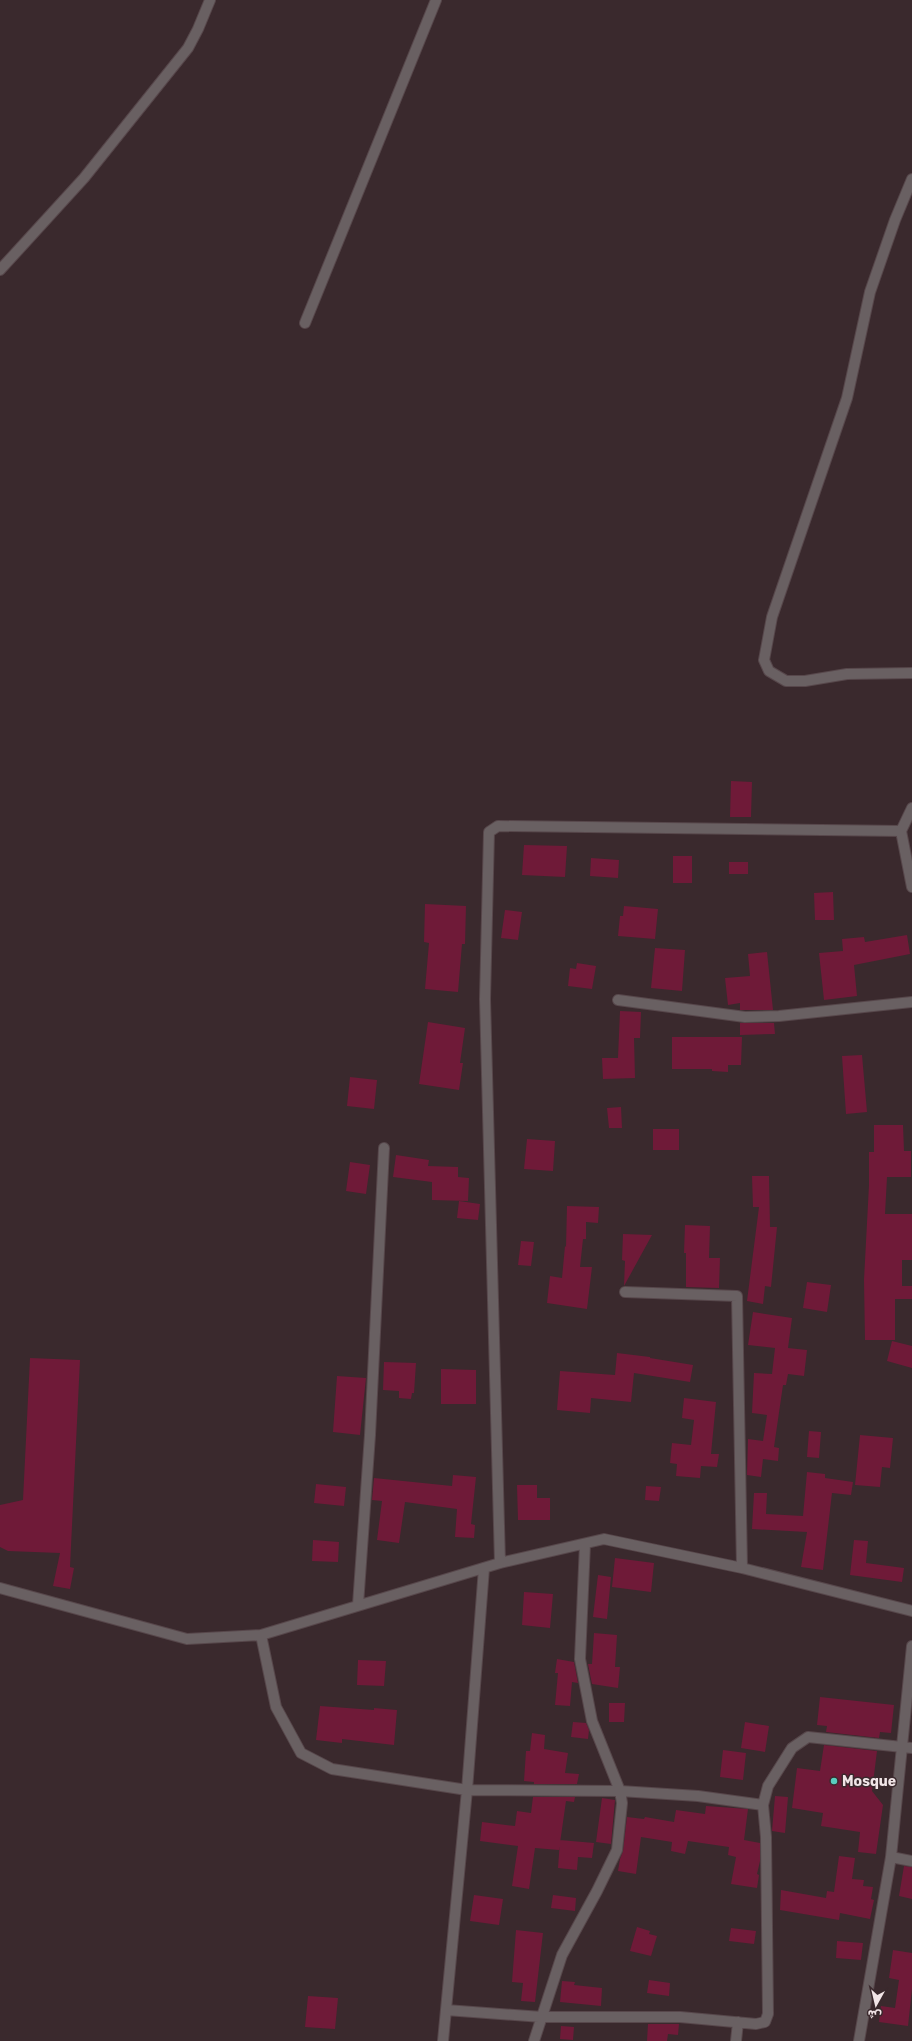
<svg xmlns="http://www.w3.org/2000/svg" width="912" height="2041" font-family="Rubik,Vazirmatn,sans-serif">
<rect width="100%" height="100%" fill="#3a292d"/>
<!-- building -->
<path fill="#6f1a38" d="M731,781L752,782L751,817H730Z
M524,845L567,846L565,877L522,875Z
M673,856H692V883H673Z
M591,858L619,860L618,878L590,876Z
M729,862H748V874H729Z
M833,892L834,920H815L814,893Z
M425,904L466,906L465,944H462L458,992L425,989L429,943L424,942Z
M624,906L658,909L655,939L618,936L620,916H623Z
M505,910L522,912L518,940L501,938Z
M907,935L910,954L854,965L857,996L824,1000L819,953L843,951L842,939L864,937L865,942Z
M655,948L685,950L682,991L651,988Z
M767,952L773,1010H740V1003L728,1005L725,978L750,976L748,954Z
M577,963L596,966L592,989L568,986L570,968L576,969Z
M620,1011L641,1012L640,1038H634L635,1078L603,1079L602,1058H618Z
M428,1022L465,1028L460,1063H463L459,1090L419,1084Z
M740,1023H774L775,1034L740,1035Z
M672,1037H742L741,1065H728V1072L712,1071V1069H672Z
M862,1055L867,1112L846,1114L842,1056Z
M350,1077L377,1080L374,1109L347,1106Z
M621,1107L622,1128H609L607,1108Z
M874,1125H903L904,1151H911V1177H887L885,1214H912V1260H902V1286H912V1299H895V1340H865L864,1280L869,1185V1152H874Z
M653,1129H679V1150H653Z
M527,1139L555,1141L553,1171L524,1169Z
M396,1155L429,1160L428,1166L458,1167V1177L469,1178L468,1201L432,1200V1182L393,1177Z
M350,1162L370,1165L366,1194L346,1191Z
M752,1176H769L770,1227H777L771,1287L765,1286L763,1304L747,1301L759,1207H753Z
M459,1201L480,1204L478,1220L457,1218Z
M567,1206L599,1207L598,1223L586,1222V1239H583L580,1267H592L587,1309L547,1303L550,1276L562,1278L565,1246L566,1247Z
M685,1225L710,1226L709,1258H720L719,1288L686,1287V1253H684Z
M623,1234L652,1235L624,1286L625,1261L622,1260Z
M521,1241L534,1242L531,1266L518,1265Z
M807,1282L831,1285L827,1312L803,1308Z
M753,1312L792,1318L788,1348L807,1350L804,1376L788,1374L786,1385H783L774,1447L779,1448L778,1461L763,1459L761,1477L747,1475L748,1439L763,1441L767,1415L752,1413L754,1373L772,1374L775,1348L748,1345Z
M892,1341L912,1346V1368L887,1361Z
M617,1353L650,1357V1358L693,1365L690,1382L634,1373L631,1402L591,1398L590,1413L557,1410L560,1371L615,1375Z
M30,1358L80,1360L70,1567L74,1568L70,1589L53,1586L60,1553L8,1551L0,1547V1505L23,1500Z
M384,1362L416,1363L414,1393H412L411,1399L399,1398V1391L383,1390Z
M441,1369L476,1370V1404H441Z
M337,1376L366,1378L360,1435L333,1432Z
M684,1398L716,1402L711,1454H719L717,1467L701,1466L700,1478L676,1476L677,1464L670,1463L672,1443L691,1445L694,1420L682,1418Z
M809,1431L821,1432L819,1458L807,1457Z
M860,1435L893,1438L890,1468L882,1467L880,1487L855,1485Z
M807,1472L825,1474V1478L853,1482L851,1495L832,1493L823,1570L801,1567L807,1532L752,1529L754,1493H767L766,1514L803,1516Z
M453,1475L476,1477L471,1524L475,1525L474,1538L455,1537L457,1509L405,1502L399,1543L377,1540L382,1501L372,1500L374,1478L452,1486Z
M316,1484L346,1487L344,1506L314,1503Z
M517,1485H537V1498H550V1520H518Z
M646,1486L661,1487L659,1501L645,1500Z
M313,1540L339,1542L338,1562L312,1561Z
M854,1540L868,1541L866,1563L904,1568L902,1582L850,1575Z
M615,1558L654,1563L651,1592L612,1587Z
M598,1575L611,1577L607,1619L593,1617Z
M524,1592L553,1594L550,1628L522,1625Z
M594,1633L617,1635L615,1667H620L618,1688L592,1684L588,1664H592Z
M557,1659L574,1662L578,1683L572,1682L570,1706L555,1705L558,1673H555Z
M358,1660L386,1661L384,1686L357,1685Z
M820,1697L894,1705L891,1733L880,1732L879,1738L826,1732L827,1726L817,1725Z
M609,1703H625L624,1722H609Z
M320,1706L374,1710V1708L397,1710L394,1745L342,1739V1743L316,1740Z
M573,1722L586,1723L589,1730L588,1739L571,1737Z
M745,1722L769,1726L765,1752L741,1748Z
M532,1733L545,1735L544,1749L568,1753L565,1773L579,1774L577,1784H534V1782L524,1781L526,1751H530Z
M824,1745L877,1751L872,1791L883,1805L876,1854L858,1852L860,1832L821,1826L823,1813L792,1808L797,1768L820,1771Z
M723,1750L746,1753L743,1780L720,1777Z
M775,1796L788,1797L785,1833L772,1831Z
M533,1797H575L574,1802L566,1801L559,1850L535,1848L529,1889L512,1886L518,1846L480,1841L482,1822L515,1826L517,1811L531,1813Z
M602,1798L615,1800L611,1844L596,1842Z
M706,1806L748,1809L744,1840L760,1843V1861L757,1874L759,1875L757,1888L731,1884L736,1857L728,1855L729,1847L688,1841L685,1854L671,1851L672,1842L641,1837L636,1874L618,1871L620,1859L623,1851L627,1817L644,1819L645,1817L674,1822L676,1810L705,1814Z
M560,1840L594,1843L592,1858L578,1857L577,1870L558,1868Z
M839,1856L855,1858L852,1879L864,1880L863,1886L873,1887L871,1899L874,1900L870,1919L840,1913L839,1920L780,1910L781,1890L826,1898L827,1891L834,1892Z
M904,1866L912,1867V1899L899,1896Z
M474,1895L503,1899L499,1925L470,1921Z
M553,1895L576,1898L575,1911L551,1908Z
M637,1927L650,1931L649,1934L657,1936L651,1956L630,1951Z
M731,1928L756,1931L754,1944L729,1941Z
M516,1930L543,1933L535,2002L521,2001L523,1983L512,1982Z
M837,1941L863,1943L861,1960L836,1958Z
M893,1950L912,1953V1989L908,2026L879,2022L881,2006L895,2008L899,1980L889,1978Z
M649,1980L670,1983L669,1996L647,1993Z
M562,1981L575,1982L574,1985L602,1988L601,2006L560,2002Z
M308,1996L338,1998L335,2029L305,2027Z
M648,2024H679L678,2035L668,2034L667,2041H647Z
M561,2026L574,2027L573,2040L560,2039Z"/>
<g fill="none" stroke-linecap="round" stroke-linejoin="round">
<defs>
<path id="minor" d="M912,179L895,220L870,292L847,398L772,617L764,660L769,671L786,681H805L847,674L912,673
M0,270L84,178L188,48L198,29L210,0
M305,323L436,0
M912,808L901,831L912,887
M618,1000L745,1017L779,1016L912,1002
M625,1292L737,1296L742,1568
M500,1563L485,999L489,832L498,826L901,831
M0,1588L187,1639L261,1635L500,1563L604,1539L742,1568L912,1611
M358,1605L370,1435L384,1148
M261,1635L276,1707L301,1753L332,1769L467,1790L620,1791L698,1796L763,1805
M891,1857L912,1861
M446,2010L542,2017H680L756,2024L765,2022L768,2014L766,1837L763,1805L768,1786L792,1748L808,1737L912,1748
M443,2041L467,1790L484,1568
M534,2041L562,1955L597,1891L617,1850L622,1803L620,1791L592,1721L580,1659L585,1544
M736,2041L738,2022
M859,2041L891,1857L912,1646"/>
</defs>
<!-- minor casing -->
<use href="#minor" stroke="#57474b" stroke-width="12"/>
<!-- minor -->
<use href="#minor" stroke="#696062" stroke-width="10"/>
</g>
<!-- markers -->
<circle fill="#59cebf" stroke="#3a292d" stroke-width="1.5" cx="834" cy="1781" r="4"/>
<g text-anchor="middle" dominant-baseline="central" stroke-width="3" stroke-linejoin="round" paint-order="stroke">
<!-- poi labels -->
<g font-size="14" font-weight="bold" fill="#f1e5e7" stroke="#3a292d" text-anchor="start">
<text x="842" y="1781">Mosque</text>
</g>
</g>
<!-- north arrow -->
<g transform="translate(876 2005) rotate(188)" stroke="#3a292d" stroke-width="3" paint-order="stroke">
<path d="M0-3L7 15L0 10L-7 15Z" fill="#f1e5e7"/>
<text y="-6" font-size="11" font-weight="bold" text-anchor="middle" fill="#f1e5e7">ش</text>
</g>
</svg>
